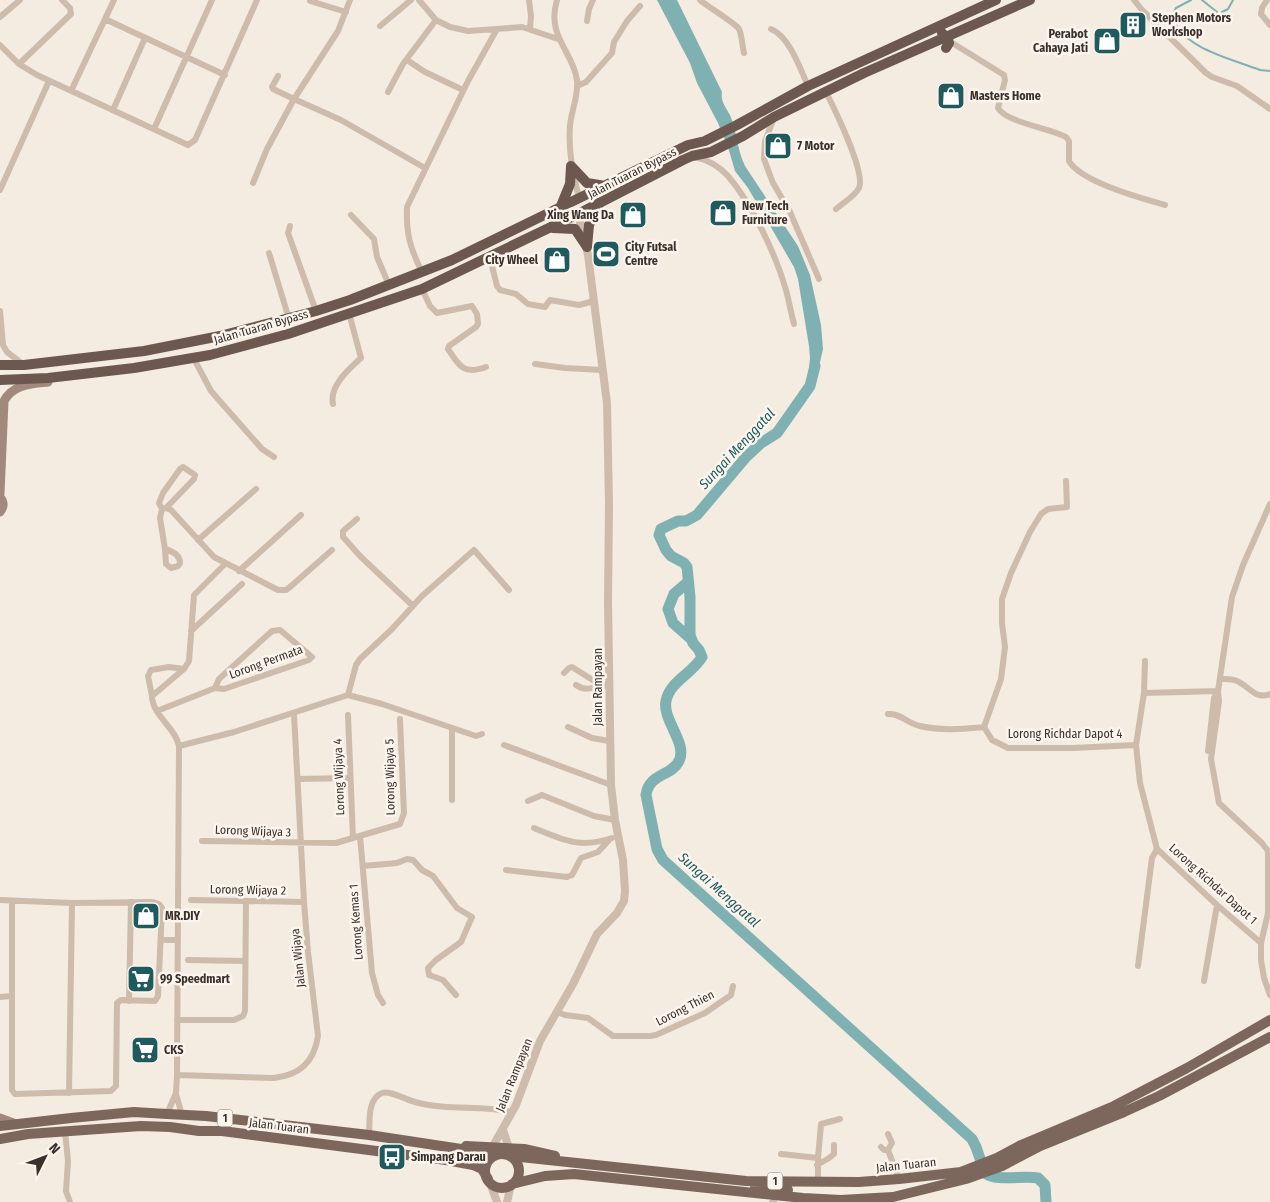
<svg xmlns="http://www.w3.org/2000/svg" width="1270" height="1202" font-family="'Fira Sans Condensed',sans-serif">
<rect width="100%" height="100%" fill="#f4ebe1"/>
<!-- water -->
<path fill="#7fb0b2" d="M657,0H677L722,92C720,100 726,108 730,115C737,131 737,150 745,166L798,246L810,275L821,325L823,349L816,380L808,378L810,358L809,346L798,279L794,267L748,188L735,171L728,147L718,123L697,83L690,63Z"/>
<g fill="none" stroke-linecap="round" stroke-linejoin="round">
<!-- stream -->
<path stroke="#7fb0b2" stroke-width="2" d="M1191,0L1176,8L1172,16C1182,49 1232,59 1260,70L1270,71
M1202,0L1217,12
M1222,12L1228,9L1233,0"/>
<!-- river -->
<path stroke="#7fb0b2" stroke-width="11" d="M815,366L810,386L777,433L761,443L746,457L697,515L686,521H678L661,529L659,535L666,550L671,556L684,563L687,567L690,597V635L693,643L699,650L702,657C692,674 670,681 666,701C662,720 688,743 679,761C671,777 649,773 646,795L657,849L663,860L972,1139L976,1147L985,1173C997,1182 1023,1175 1038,1178L1045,1185L1046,1202
M688,582L674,594L668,609L673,623L691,639"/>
<!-- minor -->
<path stroke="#cdbbac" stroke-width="6" d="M419,0L436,20L450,27L468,31L522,27L558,39
M529,0L531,16L530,29
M557,0C546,37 573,51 577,80C579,95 571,111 570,126C568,151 573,173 579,198
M700,0C708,7 735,23 739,29C742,35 742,45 744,53
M1134,0L1142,10L1206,73L1212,77L1237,86L1270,109
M1267,0L1262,8L1261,14L1270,25
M310,1L346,12
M0,17L20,0
M105,19L225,75
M587,21L589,9L593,0
M380,26L411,0
M771,29C789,36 800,68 808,86
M954,44L1004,75L1005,80L998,108C1007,123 1050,128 1066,137L1069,141V161C1081,182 1141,198 1165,205
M0,45L19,64L37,75L188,145L195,140L257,0
M407,60L425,72L463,90
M19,64L71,14L70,8L62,0
M278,76L272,87L273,89L294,99L338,31L350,0
M577,86L586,82L612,53L614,42L627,21L640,6
M71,91L114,0
M388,92L403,64L436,20
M826,92C834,108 866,173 859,188C855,196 843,203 836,209
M113,110L145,38
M774,118L765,141L764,159L773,183L790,212L819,279
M154,129L212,0
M695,157C708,160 719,166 728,176C752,204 776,255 786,290C789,301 791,313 794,324
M253,183L267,149L294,99L341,120L425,168
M0,190L49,81
M351,215L374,239L377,257L389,285
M290,226L288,233L316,311
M269,253L289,319
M488,256L492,266L497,286L500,290L516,294L528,304L545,307L550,300L579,305L594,301
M422,272C410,248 406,234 407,207L468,81L497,29
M422,289L430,306L437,313L472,306L477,314L478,324L476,327L449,346L448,349C460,367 464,375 486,367
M0,311L3,345L7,352L24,365
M193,357L211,391L262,449L274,457
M535,364L565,368L602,370
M333,404C329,386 349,369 361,358L349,313
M1066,481L1067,507L1048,509L1041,514L1030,532L1011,573L1002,599V623L1005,647L1001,679L984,727L992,740L1008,748H1073L1136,745
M1270,504L1243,565L1232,597L1218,691L1219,701L1211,759L1219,803L1262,843L1268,851V913L1261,943V960L1264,978L1270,995
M166,508L171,510L214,557L278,590H286L290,587L332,550
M162,509L159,503L163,493L180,469L183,467L195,475L194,479L166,508L162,509L160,518L165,549
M357,519L343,531V537L361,557L412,605
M198,540L256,489
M165,549C172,551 180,555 180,563L178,566L171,568L166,564Z
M239,571L301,515
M191,631L242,584
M1145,661L1144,693L1136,745L1140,783L1157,849L1217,905L1261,943
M564,673L569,668L572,667L599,684L609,686
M1220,679C1226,679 1232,678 1237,681C1249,686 1255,700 1270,694
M576,685C583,690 593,690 599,684
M1144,693L1218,691
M348,695L356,665L360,659L392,629L422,596L474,550L509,590
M152,696L148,676L151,670L169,667L184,669
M157,711L215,688L224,689L309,660L312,657L280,630L272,631L219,679L215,688
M888,714C901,713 908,724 920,726C942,731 962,729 984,727
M348,715L353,838
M568,727L592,738L609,741
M452,728V800
M504,745L611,785
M179,746L234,732L348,695L382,704L476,736L482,734
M1208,751L1214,698L1218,691
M298,779L350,778
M528,801L542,795L594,816L615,820
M534,828C563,840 580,849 612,838
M360,836L372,973L378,995L383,1003
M202,841L336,843L400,824L404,813L400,719
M363,866L397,863L407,859L413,860L422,870L433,876L457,908L472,917L461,942L436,960L428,968L429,975L443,980L456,995
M506,870L567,877L572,875L581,858L598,852L610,839
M0,900L72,903L153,902L159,904L162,908L158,996L155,1001L121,1000L117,1003L116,1086L111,1091L15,1094L12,1090V901
M191,900L304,902
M161,940H178
M188,960L245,961
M1138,966L1152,858L1157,849
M1204,981L1217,905
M0,997L11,996
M129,1001L131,902
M557,1012L565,1015L588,1018L613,1036H650L656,1035L705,1013L731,995L733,986
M177,1020H234L243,1016L245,1011L246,901
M177,1075L274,1078C299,1075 314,1063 318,1036L308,952L304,902L294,714
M69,1093L72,903
M176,1094L182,1115
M167,1114L176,1093L177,1075L179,746C176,728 152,715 152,696L184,669L189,661L194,595L225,564
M65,1131L68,1161L66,1191L70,1202
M888,1134L892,1143L888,1150L899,1179
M369,1135C370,1122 367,1099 382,1093C389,1090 407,1100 415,1102C447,1111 480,1105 512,1112
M881,1147L884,1150H888
M781,1154L818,1158
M817,1165L829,1158L834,1154V1145
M818,1182V1158L821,1124L840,1119
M772,1202L774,1200"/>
<!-- tertiary -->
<path stroke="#cdbbac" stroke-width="8" d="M503,1130L509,1148
M493,1146L516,1105L540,1041L573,984L597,934L617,913L624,901L625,891L623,860L615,820L611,785L608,602L609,505L607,403L588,255L578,214
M490,1183L497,1202
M507,1202L511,1185"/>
<!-- secondary -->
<path stroke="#a18a7d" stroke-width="9" d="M0,494L4,401C13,384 31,384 48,382
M0,497C4,502 4,507 0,512
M0,1118L16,1124"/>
<!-- primary -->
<path stroke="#7d675c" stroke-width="10" d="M0,1126L71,1118L134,1112L167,1114L206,1116L369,1135L461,1149L492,1157
M0,1139L28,1134L141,1126L170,1127L199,1131H222L446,1160L473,1165L482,1169L488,1179
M466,1146L524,1149L555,1156
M485 1171a17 17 0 1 1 34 0a17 17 0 1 1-34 0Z
M511,1156L746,1181L859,1182L899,1179L961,1172L997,1158L1021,1145L1114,1106L1187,1068L1270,1020
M512,1184L545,1176L574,1174L803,1198L841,1200L893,1197L966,1179L1002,1166L1040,1146L1124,1112L1159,1096L1270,1037
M755,1187L788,1190"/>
<!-- trunk -->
<path stroke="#6c584f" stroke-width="10" d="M942,33L948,39L949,43L946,48
M571,166L587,183L605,186
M561,206L570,184L571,166
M553,228L575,229L587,247
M587,247L589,225L600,202
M0,365H24L144,351L220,336L316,311L350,300L452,260L688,145L705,141L737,125L808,86L996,0
M0,380L48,378L134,368L210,355L288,334L422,289L578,214L683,160L692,156L711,152L743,136L774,117L864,73L1030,0"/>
</g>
<!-- icons -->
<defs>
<symbol id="building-square" viewBox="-11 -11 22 22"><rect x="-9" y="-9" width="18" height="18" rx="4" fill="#1f5a5e" stroke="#fbf5ee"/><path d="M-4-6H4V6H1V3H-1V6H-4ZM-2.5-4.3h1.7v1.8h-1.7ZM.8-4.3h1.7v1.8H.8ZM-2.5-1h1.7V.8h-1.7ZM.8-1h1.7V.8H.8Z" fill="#fff"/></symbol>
<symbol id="shop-square" viewBox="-11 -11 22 22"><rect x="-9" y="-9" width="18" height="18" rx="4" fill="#1f5a5e" stroke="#fbf5ee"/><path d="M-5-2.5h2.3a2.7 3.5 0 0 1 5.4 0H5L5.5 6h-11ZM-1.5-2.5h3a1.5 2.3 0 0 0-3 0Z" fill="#fff"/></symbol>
<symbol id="stadium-square" viewBox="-11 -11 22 22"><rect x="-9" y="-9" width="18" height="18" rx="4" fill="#1f5a5e" stroke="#fbf5ee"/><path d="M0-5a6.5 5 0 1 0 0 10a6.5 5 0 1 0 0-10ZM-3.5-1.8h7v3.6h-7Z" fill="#fff"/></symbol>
<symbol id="supermarket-square" viewBox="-11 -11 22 22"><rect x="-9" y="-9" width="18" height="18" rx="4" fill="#1f5a5e" stroke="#fbf5ee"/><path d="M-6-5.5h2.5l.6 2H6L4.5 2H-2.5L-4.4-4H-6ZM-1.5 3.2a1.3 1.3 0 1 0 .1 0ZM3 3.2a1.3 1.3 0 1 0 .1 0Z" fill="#fff"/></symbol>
<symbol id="bus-square" viewBox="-11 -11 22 22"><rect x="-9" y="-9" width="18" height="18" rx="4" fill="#1f5a5e" stroke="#fbf5ee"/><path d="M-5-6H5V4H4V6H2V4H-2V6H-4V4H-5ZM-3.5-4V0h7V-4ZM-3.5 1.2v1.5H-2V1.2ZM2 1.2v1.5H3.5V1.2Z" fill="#fff"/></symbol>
</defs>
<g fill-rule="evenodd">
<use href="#building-square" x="1117" y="9" width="32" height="32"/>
<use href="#shop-square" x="1091" y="25" width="32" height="32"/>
<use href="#shop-square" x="935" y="80" width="32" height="32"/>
<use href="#shop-square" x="762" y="130" width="32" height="32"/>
<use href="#shop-square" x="707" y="197" width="32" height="32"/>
<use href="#shop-square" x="617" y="199" width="32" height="32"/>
<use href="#stadium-square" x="590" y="238" width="32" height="32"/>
<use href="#shop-square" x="541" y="244" width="32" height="32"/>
<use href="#shop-square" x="130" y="900" width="32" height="32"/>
<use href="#supermarket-square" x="125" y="963" width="32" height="32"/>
<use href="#supermarket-square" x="129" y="1034" width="32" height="32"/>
<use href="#bus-square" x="376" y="1141" width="32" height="32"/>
</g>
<g text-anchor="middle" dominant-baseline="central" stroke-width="5" stroke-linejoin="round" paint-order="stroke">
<!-- shield labels -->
<g fill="#fbf5ee" stroke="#756b66" stroke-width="1">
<rect x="217.5" y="1109.5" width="15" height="17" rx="4"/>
<rect x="767.5" y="1172.5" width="15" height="17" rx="4"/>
</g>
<g font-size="11" font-weight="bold" fill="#3b302b">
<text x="225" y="1118">1</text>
<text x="775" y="1181">1</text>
</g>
<!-- poi labels -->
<g font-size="12" font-weight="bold" fill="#3b302b" stroke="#fbf5ee" text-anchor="start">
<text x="1152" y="18">Stephen Motors<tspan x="1152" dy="14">Workshop</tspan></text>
<text x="1088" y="34" text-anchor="end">Perabot<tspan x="1088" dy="14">Cahaya Jati</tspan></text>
<text x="970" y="96">Masters Home</text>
<text x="797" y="146">7 Motor</text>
<text x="742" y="206">New Tech<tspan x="742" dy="14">Furniture</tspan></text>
<text x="614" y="215" text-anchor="end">Xing Wang Da</text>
<text x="625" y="247">City Futsal<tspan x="625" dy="14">Centre</tspan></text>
<text x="538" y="260" text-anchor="end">City Wheel</text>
<text x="165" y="916">MR.DIY</text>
<text x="160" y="979">99 Speedmart</text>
<text x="164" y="1050">CKS</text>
<text x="411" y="1157">Simpang Darau</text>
</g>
<!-- street labels -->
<g font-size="12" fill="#3b302b" stroke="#fbf5ee">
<text transform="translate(632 173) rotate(-27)">Jalan Tuaran Bypass</text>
<text transform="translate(261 327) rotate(-16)">Jalan Tuaran Bypass</text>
<text transform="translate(266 662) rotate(-20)">Lorong Permata</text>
<text transform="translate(598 687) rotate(-90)">Jalan Rampayan</text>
<text x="1065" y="734">Lorong Richdar Dapot 4</text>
<text transform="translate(339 777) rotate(-92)">Lorong Wijaya 4</text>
<text transform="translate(390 777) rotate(-91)">Lorong Wijaya 5</text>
<text transform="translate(253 831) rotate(2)">Lorong Wijaya 3</text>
<text transform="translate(1213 884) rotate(42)">Lorong Richdar Dapot 1</text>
<text transform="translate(248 890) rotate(1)">Lorong Wijaya 2</text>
<text transform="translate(356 922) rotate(-94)">Lorong Kemas 1</text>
<text transform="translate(298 958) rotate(-96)">Jalan Wijaya</text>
<text transform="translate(685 1008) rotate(-27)">Lorong Thien</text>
<text transform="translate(514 1075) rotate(-68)">Jalan Rampayan</text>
<text transform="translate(279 1126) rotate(7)">Jalan Tuaran</text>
<text transform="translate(906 1165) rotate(-6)">Jalan Tuaran</text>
</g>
<!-- water labels -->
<g font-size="14" font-style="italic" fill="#1f5a5e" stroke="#fbf5ee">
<text transform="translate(737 449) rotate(-47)">Sungai Menggatal</text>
<text transform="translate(719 890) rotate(42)">Sungai Menggatal</text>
</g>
</g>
<!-- north arrow -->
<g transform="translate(45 1157) rotate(48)" stroke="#fbf5ee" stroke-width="4" paint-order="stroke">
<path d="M0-4L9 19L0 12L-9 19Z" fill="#3b302b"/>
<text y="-8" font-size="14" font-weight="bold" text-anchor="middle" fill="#3b302b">N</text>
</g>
</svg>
